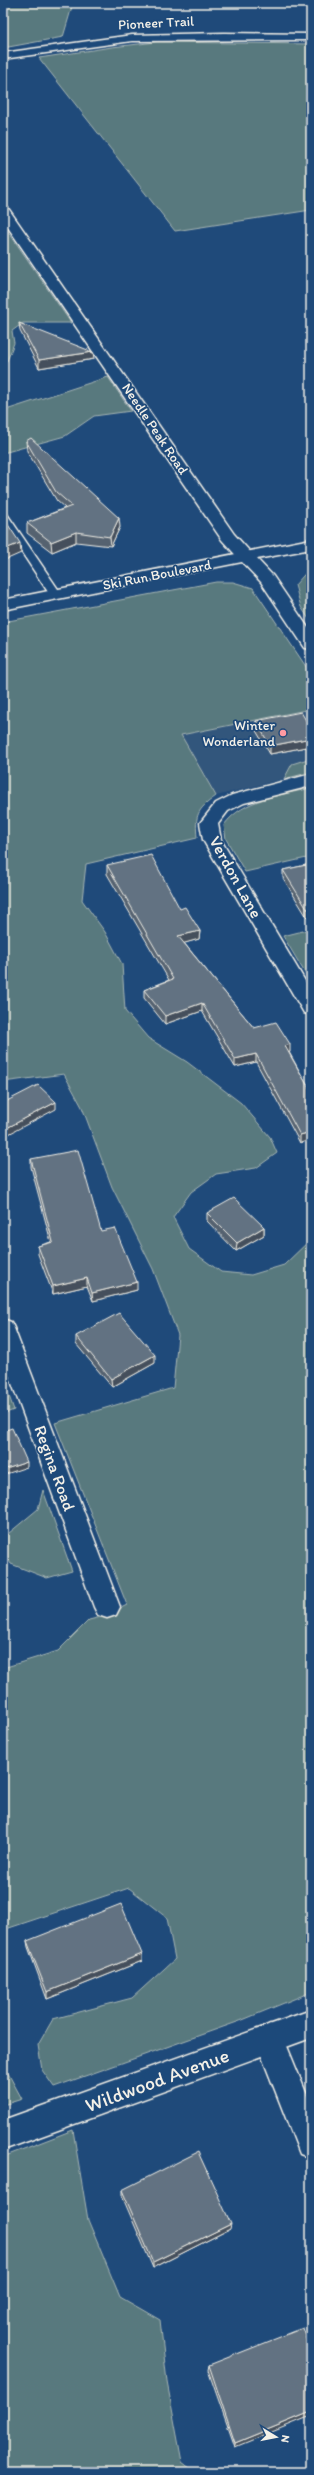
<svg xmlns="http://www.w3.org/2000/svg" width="314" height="2475" font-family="Itim,sans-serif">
<rect width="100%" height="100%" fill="#1f4a7a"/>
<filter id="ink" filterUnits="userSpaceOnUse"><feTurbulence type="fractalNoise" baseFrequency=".025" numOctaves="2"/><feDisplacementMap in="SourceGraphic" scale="8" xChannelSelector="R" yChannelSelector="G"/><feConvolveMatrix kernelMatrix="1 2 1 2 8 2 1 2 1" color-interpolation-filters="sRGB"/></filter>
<g filter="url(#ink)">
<!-- built -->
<path fill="#33567c" d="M311,708V772L216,796L181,735Z"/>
<!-- green -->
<path fill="#59797e" stroke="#a6b5b3" d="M3,3H73L63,37L3,48Z
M157,42L311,44V210L175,231L39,58L112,47Z
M3,224L71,323H23L12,331L14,343L7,361L3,363Z
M108,377L131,411L94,416L65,436L3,453V411Z
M311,567V622L301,607L295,585Z
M216,582H233L253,588L311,674V717L306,710L181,735L216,796C197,810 195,814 197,838L86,864L82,900L105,932L122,964L125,1011L148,1038L187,1062L241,1103L270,1137L277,1153L256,1168L216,1174L191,1192L173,1217L189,1249L221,1272L251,1275L284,1265L311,1239V1992L240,2021L54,2087L42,2070L38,2045L53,2019L132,1998L175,1959L167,1918L129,1888L3,1930V1668L58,1651L89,1620L105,1616L127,1605L55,1423L173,1388L178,1335L153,1269L112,1187L82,1107L64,1074L3,1082V622Z
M311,758V772L284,779L292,764Z
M311,788V857L245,872L226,839L224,825C244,798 280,796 311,788Z
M311,929V983L283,936Z
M3,1379L14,1410L3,1414Z
M43,1490L72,1571L47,1578L11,1564L3,1552V1538L38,1509Z
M3,2064L22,2099L3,2105Z
M73,2130L88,2220L120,2297L160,2320L167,2382L182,2462L195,2472H3V2157Z"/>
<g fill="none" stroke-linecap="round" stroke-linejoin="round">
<defs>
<path id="service" d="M3,513L7,514L62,595L60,597H52L50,595L3,524Z"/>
<path id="minor" d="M3,207L8,208L234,534L253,555L255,558L253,561H241L222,540L3,220Z
M311,774V786L244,803L228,811L218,824L221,840L311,991V1015L304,1013L203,840L200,823L216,803L232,795Z
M3,1319L11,1322L14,1328L120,1607L116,1615L107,1618L98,1615L94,1607L3,1359Z
M270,2024L280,2029L311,2105V2158L300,2154L255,2039L260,2029Z"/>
<path id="tertiary" d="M311,539V549L257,559L273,576L311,632V649L305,648L261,582L242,562L3,610V600Z
M311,2010V2038L3,2150V2120Z"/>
<path id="secondary" d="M224,33L311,34V40L132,41L3,59V53L132,35Z"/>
</defs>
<!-- service casing -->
<use href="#service" stroke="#f4f1e8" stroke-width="3"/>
<!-- minor casing -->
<use href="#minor" stroke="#f4f1e8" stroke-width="3"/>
<!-- tertiary casing -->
<use href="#tertiary" stroke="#f4f1e8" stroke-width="3"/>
<!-- secondary casing -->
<use href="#secondary" stroke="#f4f1e8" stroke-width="3"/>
<!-- service -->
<use href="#service" fill="#1f4a7a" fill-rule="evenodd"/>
<!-- minor -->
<use href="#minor" fill="#1f4a7a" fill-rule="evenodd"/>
<!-- tertiary -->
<use href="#tertiary" fill="#1f4a7a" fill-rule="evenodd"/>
<!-- secondary -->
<use href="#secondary" fill="#1f4a7a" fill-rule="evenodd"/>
</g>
<!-- wall -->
<path fill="#546270" stroke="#f4f1e8" d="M19,323L94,359L39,368L20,331Z
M26,441L120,527L111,546L76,542L52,552L27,533V523L65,508L57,501L27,451Z
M256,721L311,729V746L270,754L255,729Z
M311,864L307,917L283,878V870Z
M107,865L180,909L200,931L199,939L184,943L254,1028L290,1052H289L311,1092L300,1143L256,1062L235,1067L202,1011L165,1024L144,998V990L169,980L107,874Z
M31,1159L101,1231L137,1290L93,1301L87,1286L53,1294L38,1254V1246L51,1242L31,1167Z
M207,1213L264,1227V1235L236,1251L207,1221Z
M76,1336L155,1363L112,1387L76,1344Z
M3,1583L5,1640H3Z
M27,1941L142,1961L47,1999L28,1947Z
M122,2190L230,2229L153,2268L122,2196Z
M311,2350L235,2447L208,2370L209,2365Z"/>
<!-- shaded-wall -->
<path fill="#45505b" stroke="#f4f1e8" d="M93,352L94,359L39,368V360Z
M119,518L120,527L111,546L110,537Z
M76,532V542L52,552L51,542Z
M20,543L21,553L3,561V550Z
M311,738V746L270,754V746Z
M311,908V916L307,917V909Z
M200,931L199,939L178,945V936Z
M202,1003V1011L165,1024V1016Z
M290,1044V1052L284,1054L285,1046Z
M256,1054V1062L235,1067V1059Z
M56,1102V1109L3,1137V1130Z
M311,1132V1140L300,1143V1135Z
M264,1227V1235L236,1251L237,1243Z
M87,1278V1286L53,1294V1286Z
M137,1282V1290L93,1301L92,1293Z
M155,1355V1363L112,1387L111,1379Z
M27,1462V1467L3,1475V1470Z
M3,1583L5,1640L4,1633Z
M142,1954V1961L47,1999V1992Z
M231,2224L230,2229L153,2268V2262Z
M311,2412V2416L235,2447V2443Z"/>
<!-- building -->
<path fill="#627282" stroke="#f4f1e8" d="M19,323L93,352L39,360Z
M31,438L119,518L110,537L76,532L51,542L27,523L72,506L56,492L26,441Z
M3,517L20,543L3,550Z
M301,712L311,729V738L270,746L256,721Z
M151,855L180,909L185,907L200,931L178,936L254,1028L276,1022L290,1044L285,1046L311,1092V1132L300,1135L256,1054L235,1059L202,1003L165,1016L144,990L173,979L107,865Z
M311,864V908L307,909L283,870Z
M38,1085L56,1102L3,1130V1103Z
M78,1150L101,1231L115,1228L137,1282L92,1293L87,1278L53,1286L38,1246L53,1242L31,1159Z
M234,1198L264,1227L237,1243L207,1213Z
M119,1313L155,1355L111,1379L76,1336Z
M12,1428L27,1462L3,1470V1431Z
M3,1593L4,1633H3Z
M121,1904L142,1954L47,1992L27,1941Z
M198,2152L231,2224L153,2262L122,2190Z
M303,2328L311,2350V2412L235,2443L209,2365Z"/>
</g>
<!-- markers -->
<circle fill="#ff9aa2" stroke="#1f4a7a" stroke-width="1.5" cx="283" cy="733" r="4"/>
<g text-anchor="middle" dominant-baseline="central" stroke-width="3.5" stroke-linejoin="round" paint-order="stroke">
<!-- far-street labels -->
<g font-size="14" fill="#f4f1e8" stroke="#1f4a7a">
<text transform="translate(156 23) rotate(-3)">Pioneer Trail</text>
<text transform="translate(155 429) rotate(56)">Needle Peak Road</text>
<text transform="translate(157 575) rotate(-11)">Ski Run Boulevard</text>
</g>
<!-- far-poi labels -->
<g font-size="14" fill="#f4f1e8" stroke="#1f4a7a" text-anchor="end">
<text x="275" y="725">Winter<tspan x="275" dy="16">Wonderland</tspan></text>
</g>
<!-- street labels -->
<g font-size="17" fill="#f4f1e8" stroke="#1f4a7a">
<text transform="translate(236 877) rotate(61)">Verdon Lane</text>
<text transform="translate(55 1468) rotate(70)">Regina Road</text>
</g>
<!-- near-street labels -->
<g font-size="20" fill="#f4f1e8" stroke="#1f4a7a">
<text transform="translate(157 2080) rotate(-20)">Wildwood Avenue</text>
</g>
</g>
<!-- margin -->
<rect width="314" height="2475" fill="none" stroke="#1f4a7a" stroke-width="16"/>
<rect x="8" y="8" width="298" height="2459" fill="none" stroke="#f4f1e8" stroke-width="1.5" filter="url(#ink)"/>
<!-- north arrow -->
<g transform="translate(276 2437) rotate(100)" stroke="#1f4a7a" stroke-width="3" paint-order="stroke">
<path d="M0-3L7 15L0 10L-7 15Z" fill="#f4f1e8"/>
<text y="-6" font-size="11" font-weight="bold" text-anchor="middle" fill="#f4f1e8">N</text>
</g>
</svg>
